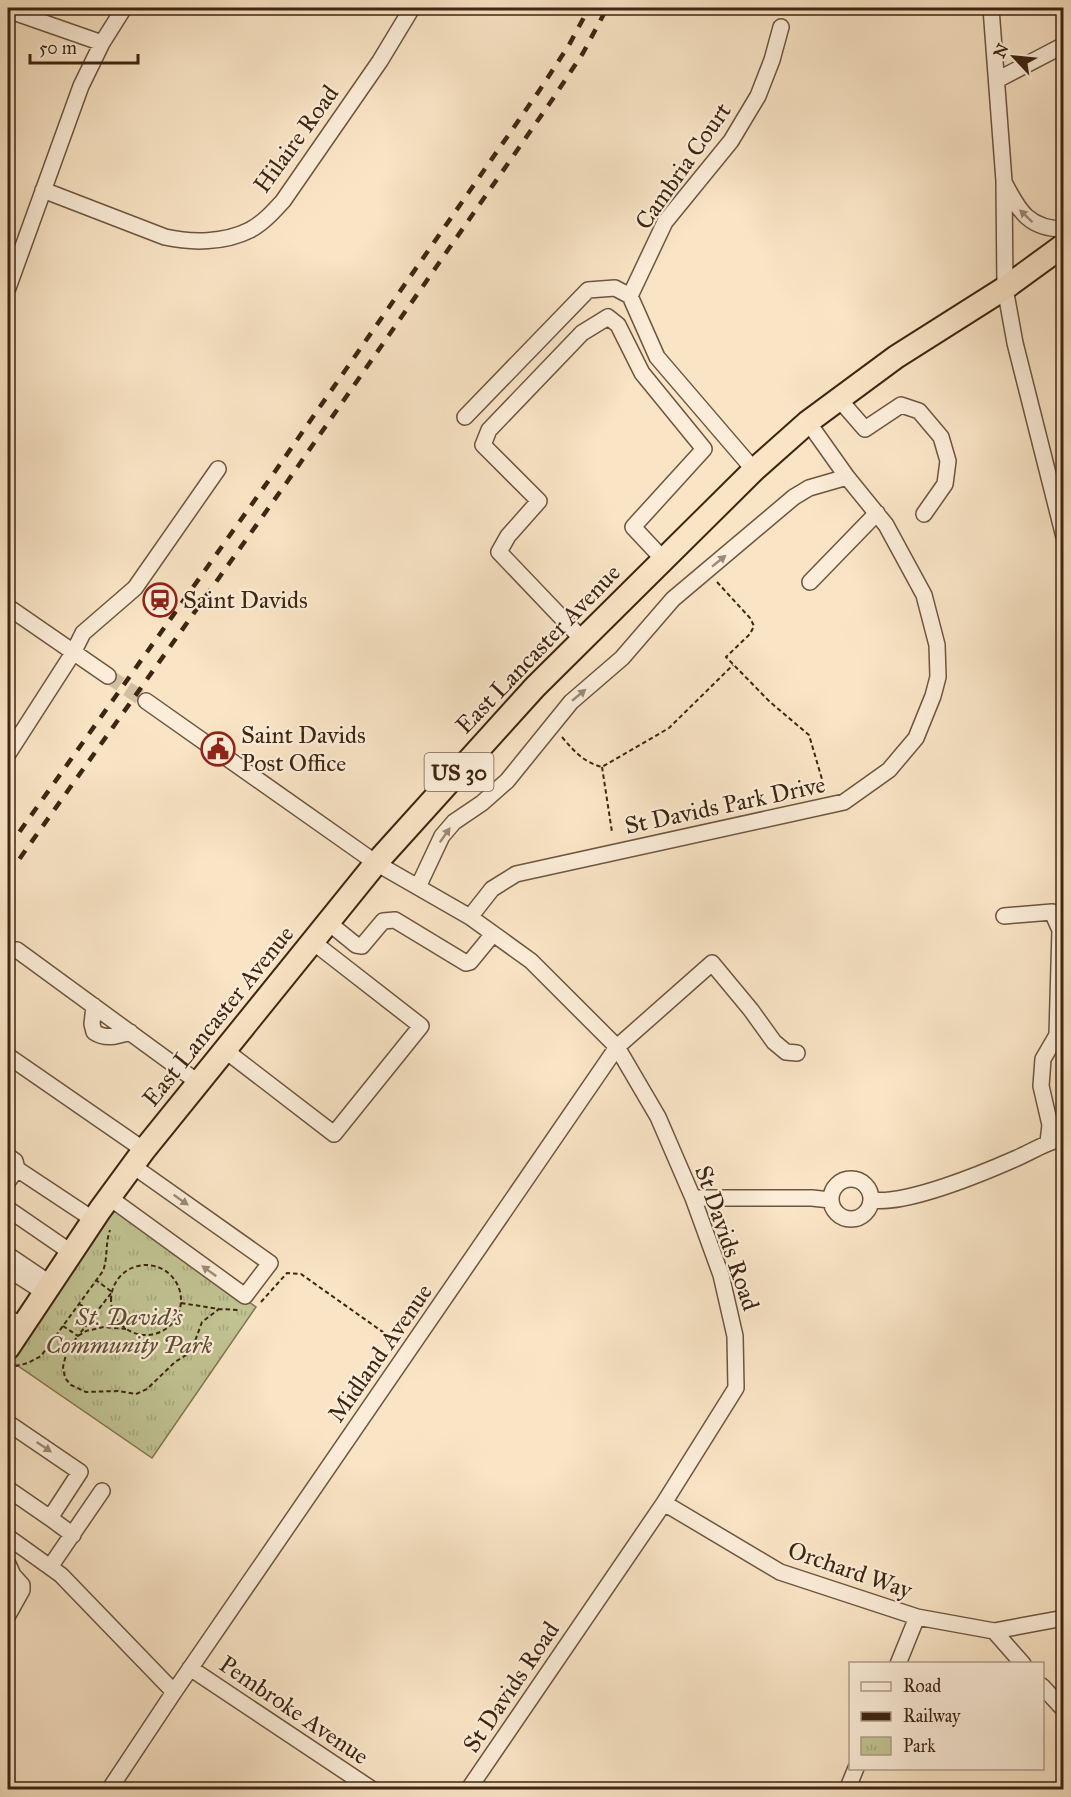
<svg xmlns="http://www.w3.org/2000/svg" width="1071" height="1797" font-family="'IM FELL Great Primer',serif">
<defs>
<pattern id="park-tufts" width="24" height="20" patternUnits="userSpaceOnUse" patternTransform="scale(1.5)"><rect width="24" height="20" fill="#c1c392"/><path d="M3 7l-1-3M5 7V3M7 7l1-3M15 17l-1-3M17 17v-4M19 17l1-3" fill="none" stroke="#a7a77d"/></pattern>
</defs>
<rect width="100%" height="100%" fill="#f9e4c5"/>
<filter id="stains"><feTurbulence type="fractalNoise" baseFrequency=".00333" numOctaves="4"/><feColorMatrix values="0 0 0 0 .2 0 0 0 0 .09 0 0 0 0 .02 0 0 0 .5 -.17"/></filter>
<radialGradient id="worn" r=".72"><stop offset=".6" stop-color="#630" stop-opacity="0"/><stop offset="1" stop-color="#630" stop-opacity=".3"/></radialGradient>
<!-- park -->
<path fill="url(#park-tufts)" stroke="#807452" stroke-width="1.5" d="M100,1210L121,1213L256,1307L152,1458L8,1359Z"/>
<g fill="none" stroke-linecap="round" stroke-linejoin="round">
<!-- minor-tunnel -->
<path stroke="#d4bea1" stroke-width="15" stroke-dasharray="15 8" stroke-linecap="butt" d="M108,676L146,701"/>
<defs>
<path id="minor" d="M8,8L16,13L102,43
M991,8L1004,181L1005,288L1015,343L1064,537
M997,80L1064,45
M1005,184C1019,211 1029,229 1064,229
M43,190L165,237C192,243 224,243 250,230C263,223 273,212 283,201L380,61L412,8
M8,288L81,86L102,43L124,8
M838,398L865,429L901,405L919,411L941,437L948,461L945,484L924,514
M465,417L588,290L615,288L630,296
M754,470L657,357L630,296L665,222L731,141L758,96L772,60L781,27
M810,582L877,513
M8,607L108,676
M582,639L499,552L508,536L539,501L483,445L489,430L582,333L608,317L618,325L642,373L704,449L633,527L663,559
M146,701L376,863L470,917L531,961L617,1047L658,1117L693,1198L721,1275L735,1336L736,1388L664,1503L468,1790
M8,754L73,653L83,633L135,588L218,469
M418,887L442,836L454,822L482,803L507,781L571,702L622,658L673,599L794,497L809,488L847,477
M1004,916L1052,912L1060,930L1057,1035L1043,1059L1041,1086L1050,1125L1048,1142
M470,917L492,889L516,874L844,802L889,770L916,738L933,696L938,677L937,645L924,595L886,525L847,477L808,422
M329,923L356,945L362,946L383,921L395,920L466,963L470,962L493,934
M8,951L17,950L199,1083
M94,1006L92,1024L94,1032C106,1040 117,1036 130,1032
M226,1051L334,1134L421,1026L313,942
M8,1056L144,1150
M8,1156L15,1161L17,1169L8,1181
M17,1169L94,1220
M831 1199a20 20 0 1 1 40 0a20 20 0 1 1-40 0Z
M110,1198L245,1296L270,1263L133,1166
M693,1198H812L830,1200
M871,1200C906,1205 983,1173 1017,1158C1033,1151 1046,1142 1064,1138
M8,1209L72,1253
M8,1255L51,1284
M8,1269L45,1293
M8,1317L22,1327
M8,1423L80,1472L50,1518L73,1535
M8,1489L50,1518
M664,1503L780,1572L917,1617L994,1631L1023,1664
M8,1537L61,1575L174,1692
M8,1564L13,1575L22,1585V1590L8,1615
M50,1567L102,1491
M994,1631L1064,1618
M898,1664L917,1617
M190,1668L373,1790
M1042,1686L1064,1710
M109,1790L174,1692L617,1047L712,963L751,1010L774,1042L786,1052L797,1053
M847,1790L856,1768"/>
<path id="highway" d="M8,1348L100,1210L144,1150L376,863L535,687L754,470L808,422L896,357L1005,288L1064,245"/>
</defs>
<!-- minor casing -->
<use href="#minor" stroke="#6d553f" stroke-width="18"/>
<!-- highway casing -->
<use href="#highway" stroke="#3e2512" stroke-width="26"/>
<!-- path -->
<path stroke="#3e2512" stroke-width="2" stroke-dasharray="4.5 3" stroke-linecap="butt" d="M717,582L750,618L754,626L750,634L726,657L770,702L809,735L824,786
M562,737C574,751 583,762 602,767L669,728L733,665
M602,767L612,832
M111 1300a35 35 0 1 1 70 0a35 35 0 1 1-70 0Z
M261,1302L287,1273L301,1274L397,1342
M181,1303L219,1309L239,1310
M79,1304L95,1313
M63,1326L78,1336L112,1292L96,1280
M126,1329L104,1327L86,1331L78,1336L67,1350L63,1367L65,1378L71,1385L86,1392L118,1391L136,1394L147,1389L175,1362L191,1352L202,1322L219,1309
M8,1368L28,1363L41,1356L103,1271C108,1258 105,1244 110,1230"/>
<!-- minor -->
<use href="#minor" stroke="#fbedd9" stroke-width="15"/>
<!-- highway -->
<use href="#highway" stroke="#f9e4c5" stroke-width="22"/>
<!-- rail -->
<path stroke="#3e2512" stroke-width="4.5" stroke-dasharray="10 10" stroke-linecap="butt" d="M8,848L274,473L539,91L569,45L589,8
M8,875L287,482L552,100L583,53L607,8"/>
</g>
<!-- one-way arrows -->
<defs><path id="oneway-solid" d="M-6-.8H1V-3.2L6.5 0L1 3.2V.8H-6Z" transform="scale(1.5)"/></defs>
<g fill="#9c8976">
<use href="#oneway-solid" transform="translate(1026 216) rotate(-136)"/>
<use href="#oneway-solid" transform="translate(719 561) rotate(-39)"/>
<use href="#oneway-solid" transform="translate(579 695) rotate(-40)"/>
<use href="#oneway-solid" transform="translate(445 835) rotate(-55)"/>
<use href="#oneway-solid" transform="translate(181 1200) rotate(35)"/>
<use href="#oneway-solid" transform="translate(209 1271) rotate(-144)"/>
<use href="#oneway-solid" transform="translate(44 1447) rotate(34)"/>
</g>
<!-- icons -->
<defs>
<symbol id="station-ring" viewBox="-11 -11 22 22"><circle r="9.5" fill="#fbedd9" stroke="#8f2418" stroke-width="1.5"/><path d="M-3-6H3Q5-6 5-4V2Q5 4 3 4L4.5 6H3L1.5 4h-3L-3 6H-4.5L-3 4Q-5 4-5 2V-4Q-5-6-3-6ZM-3.5-4v3h7v-3ZM-3.5 1v1.5H-2V1ZM2 1v1.5H3.5V1Z" fill="#8f2418"/></symbol>
<symbol id="civic-ring" viewBox="-11 -11 22 22"><circle r="9.5" fill="#fbedd9" stroke="#8f2418" stroke-width="1.5"/><path d="M-.6-6.5H3V-4.5H.6V-3L4-1V1h2V6H-6V1h2V-1L-.6-3ZM-1.2 2.5V6h2.4V2.5Z" fill="#8f2418"/></symbol>
</defs>
<g fill-rule="evenodd">
<use href="#station-ring" x="141" y="581" width="38" height="38"/>
<use href="#civic-ring" x="199" y="730" width="38" height="38"/>
</g>
<g text-anchor="middle" dominant-baseline="central" stroke-width="4.5" stroke-linejoin="round" paint-order="stroke">
<!-- shield labels -->
<rect fill="#fbedd9" stroke="#77614e" stroke-width="1.5" x="424.5" y="753" width="69" height="38" rx="4.5"/>
<g font-size="22" font-weight="bold" fill="#3e2512">
<text x="459" y="772">US 30</text>
</g>
<!-- street labels -->
<g font-size="24" fill="#3e2512" stroke="#fbedd9">
<text transform="translate(296 139) rotate(-54)">Hilaire Road</text>
<text transform="translate(683 166) rotate(-55)">Cambria Court</text>
<text transform="translate(538 649) rotate(-46)">East Lancaster Avenue</text>
<text transform="translate(725 805) rotate(-12)">St Davids Park Drive</text>
<text transform="translate(218 1016) rotate(-51)">East Lancaster Avenue</text>
<text transform="translate(727 1238) rotate(71)">St Davids Road</text>
<text transform="translate(380 1353) rotate(-55)">Midland Avenue</text>
<text transform="translate(850 1570) rotate(19)">Orchard Way</text>
<text transform="translate(511 1687) rotate(-56)">St Davids Road</text>
<text transform="translate(294 1710) rotate(34)">Pembroke Avenue</text>
</g>
<!-- poi labels -->
<g font-size="24" fill="#3e2512" stroke="#fbedd9" text-anchor="start">
<text x="183" y="600">Saint Davids</text>
<text x="241" y="735">Saint Davids<tspan x="241" dy="28">Post Office</tspan></text>
</g>
<!-- park labels -->
<g font-size="24" font-style="italic" fill="#5f4c32" stroke="#fbedd9">
<text x="129" y="1317">St. David's<tspan x="129" dy="28">Community Park</tspan></text>
</g>
</g>
<!-- margin -->
<rect width="1071" height="1797" fill="none" stroke="#f9e4c5" stroke-width="30"/>
<rect x="9" y="9" width="1053" height="1779" fill="none" stroke="#3e2512" stroke-width="3"/>
<rect x="15" y="15" width="1041" height="1767" fill="none" stroke="#3e2512" stroke-width="1.5"/>
<!-- legend -->
<rect x="849" y="1662" width="195" height="108" fill="#fbedd9" stroke="#af9d89" stroke-width="1.5"/>
<rect x="861" y="1682" width="30" height="9" fill="#fbedd9" stroke="#af9d89" stroke-width="1.5"/>
<text x="903" y="1692" font-size="18" fill="#3e2512">Road</text>
<rect x="861" y="1712" width="30" height="9" fill="#3e2512" stroke="#af9d89" stroke-width="1.5"/>
<text x="903" y="1722" font-size="18" fill="#3e2512">Railway</text>
<rect x="861" y="1737" width="30" height="18" fill="url(#park-tufts)" stroke="#af9d89" stroke-width="1.5"/>
<text x="903" y="1752" font-size="18" fill="#3e2512">Park</text>
<!-- north arrow -->
<g transform="translate(1014 57) rotate(296)" stroke="#fbedd9" stroke-width="4.5" paint-order="stroke">
<path d="M0-4.5L10 22L0 15L-10 22Z" fill="#3e2512"/>
<text y="-9" font-size="16" font-weight="bold" text-anchor="middle" fill="#3e2512">N</text>
</g>
<!-- scale -->
<path d="M30 54v9h108v-9" fill="none" stroke="#3e2512" stroke-width="3"/>
<text x="39" y="54" font-size="18" fill="#3e2512" stroke="#fbedd9" stroke-width="4.5" paint-order="stroke">50 m</text>
<rect width="100%" height="100%" filter="url(#stains)"/>
<rect width="100%" height="100%" fill="url(#worn)"/>
</svg>
